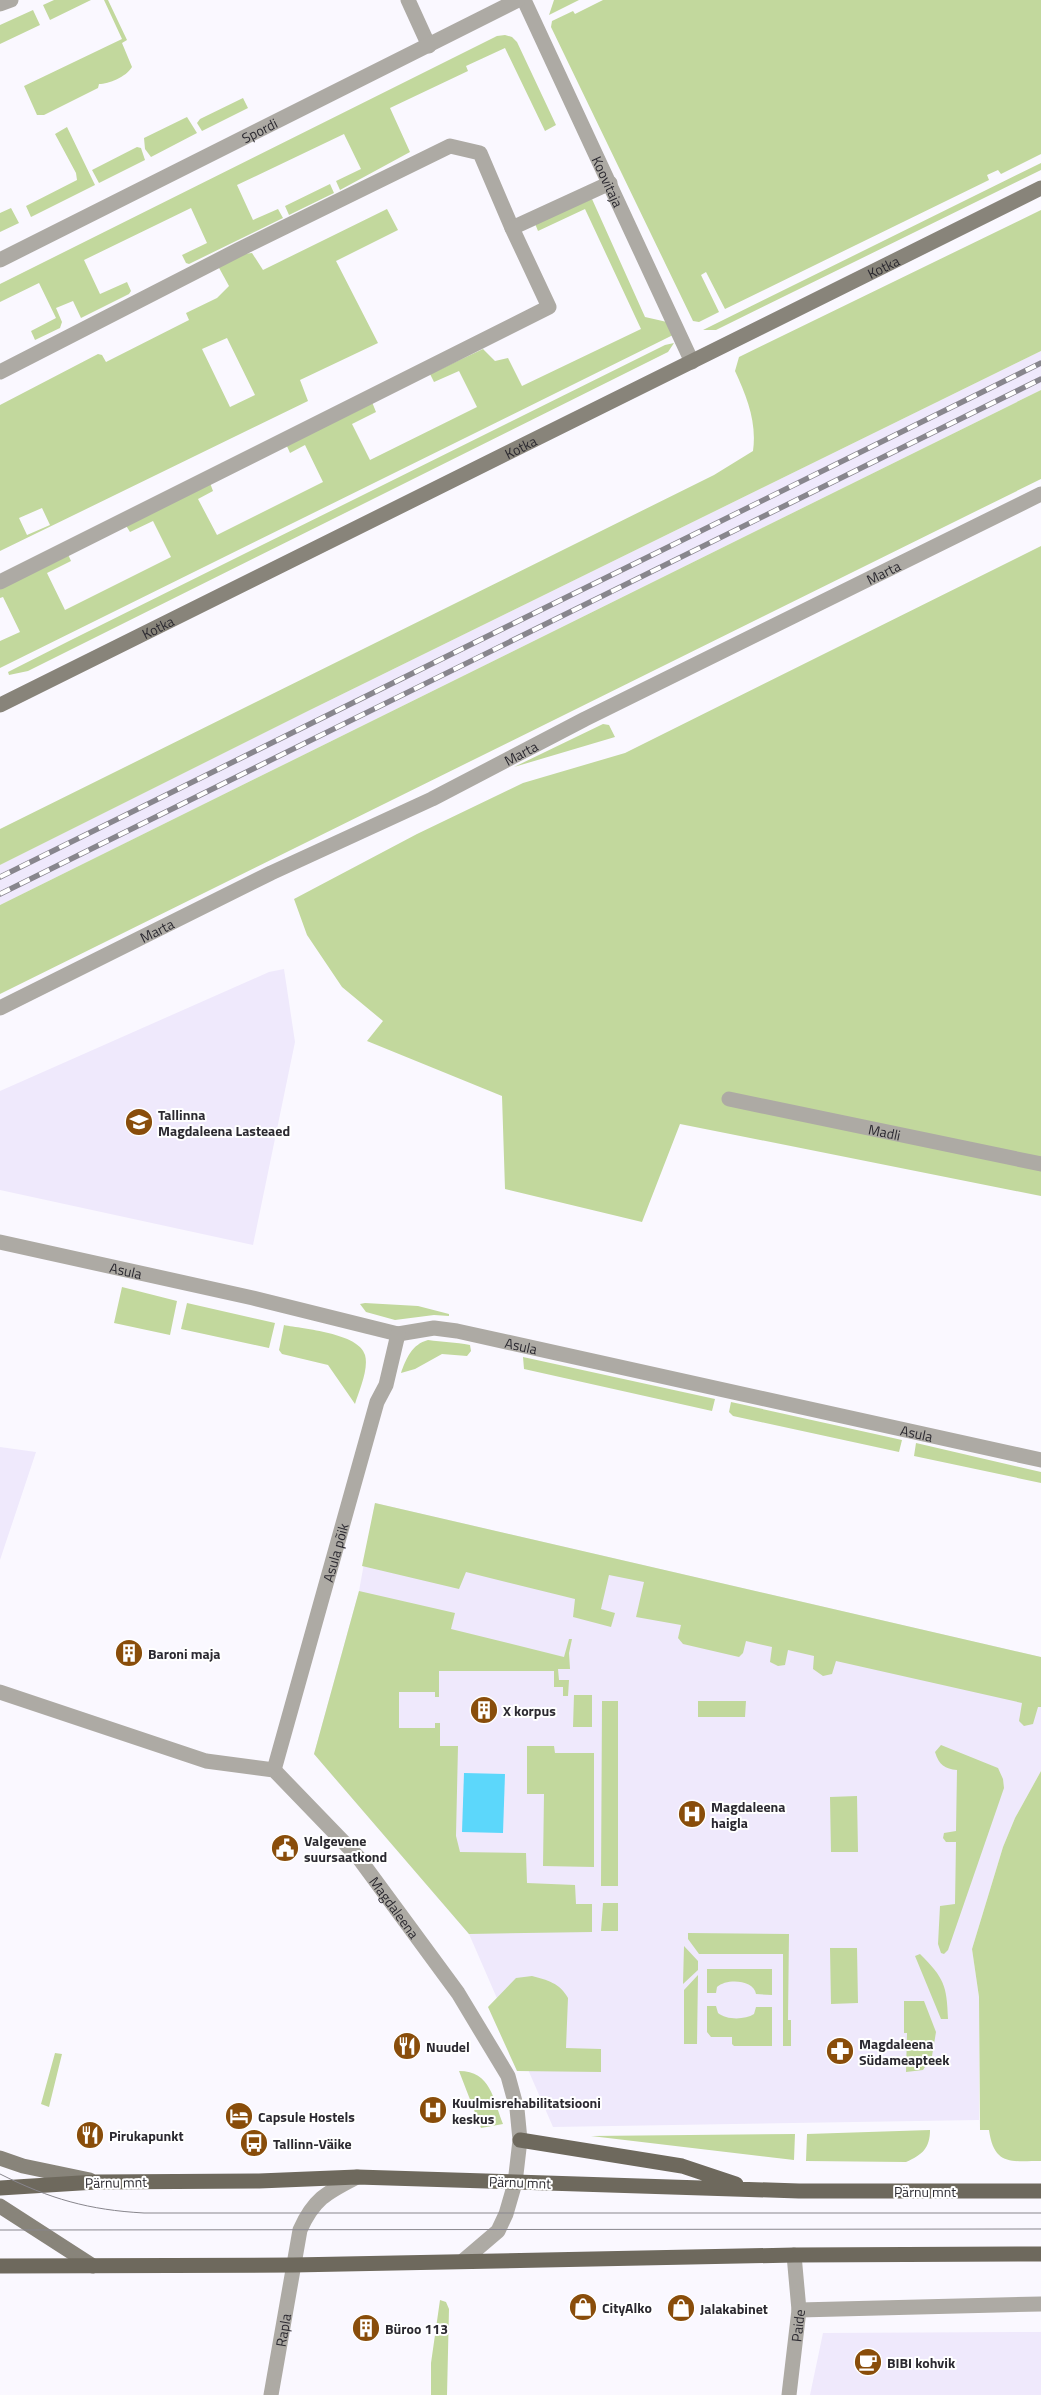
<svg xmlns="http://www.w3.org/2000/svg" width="1041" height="2395" font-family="'Titillium Web',sans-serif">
<rect width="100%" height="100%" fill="#faf8ff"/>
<!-- built -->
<path fill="#efe9fc" d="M1041,351V390L0,905V865L308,711Z
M284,969L295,1042L253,1245L0,1190V1091L269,972Z
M0,1447L36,1452L0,1560Z
M375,1503L1041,1657V1771L1015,1818L1003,1847L972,1949L979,1997V2120L553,2127L469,1934L314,1754L359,1591Z
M1041,2332V2395H810L823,2333Z"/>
<!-- green -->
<path fill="#c2d89d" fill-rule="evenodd" d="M54,0H91L50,20L43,5Z
M104,0H108L127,40L122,43L132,67C126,77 109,84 99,84L98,88L44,115H37L24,86L122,39Z
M554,0H579L549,15Z
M603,0H1041V154L1001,174L998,170L987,175L989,180L725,309L706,272L701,275L719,312L699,322L693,321L551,27L552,21L573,11L575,14Z
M33,10L40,25L0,44V25Z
M505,35L512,37L517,42L556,125L545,131L505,48L466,66L468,71L390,108L410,152L340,190L336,181L361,169L344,134L237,185L253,220L278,209L283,218L189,264L186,263L182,255L207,243L191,208L84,260L100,294L127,282L131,291L129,294L81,318L73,301L56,308L62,322L60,328L35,340L31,331L56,318L39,283L0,302V284L497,36Z
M243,98L248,108L202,131L197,123L200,119Z
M187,117L197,133L151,157L145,149L144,138Z
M67,127L95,185L31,217L26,206L77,180L76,173L55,134Z
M137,147L141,148L145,160L99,183L92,170Z
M1041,163V170L716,330H703Z
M330,184L334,193L289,215L285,206Z
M592,199L645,317L667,322L673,335L0,668V641L20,632L3,597L0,598V586L67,552L71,561L47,573L65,610L171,557L153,521L130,532L125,524L210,483L213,491L198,499L217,535L323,482L305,445L290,453L286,444L372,402L376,412L352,424L370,460L477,407L459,371L434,382L430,374L483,349L495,361L508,358L522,386L641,329L585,209L538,231L534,221Z
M11,208L19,223L0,232V213Z
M387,209L398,230L336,261L378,343L300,380L308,401L0,551V405L98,354L102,355L106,362L189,320L186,313L217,298L229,286L218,266L243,254L252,253L263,270ZM227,338L255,395L230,407L202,349ZM42,508L50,525L27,535L19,518Z
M1041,210V351L308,711L0,865V829L714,475L753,451C757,422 747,397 735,371L739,357Z
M674,343L668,352L28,671L9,675L8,672L71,640L665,345Z
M1041,390V479L0,994V905Z
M1041,546V1196L680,1124L642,1222L505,1189L502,1096L367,1041L383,1021L342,987L307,935L294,899L417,834L523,783L625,753Z
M603,724L609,725L615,737L514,767Z
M122,1287L177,1301L170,1335L114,1323Z
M187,1303L275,1323L269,1348L181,1329Z
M365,1303L418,1306L449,1314V1316L434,1315L395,1320L366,1312L360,1304Z
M284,1325C303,1329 359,1333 365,1355C369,1369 359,1391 355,1404L328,1365L282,1354L279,1350Z
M428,1340C443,1342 455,1342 470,1345L471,1351L467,1356L442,1354L415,1369L401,1373C406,1359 412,1344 428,1340Z
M523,1357L715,1399L712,1411L524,1369Z
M731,1402L902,1440L899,1452L733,1416L729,1412Z
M916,1443L1041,1472V1483L914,1456Z
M375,1503L1041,1657V1707H1038L1033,1724L1024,1726L1019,1721L1022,1703L836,1661L832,1674L823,1676L813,1669L814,1656L788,1650L785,1665L778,1666L770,1662L772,1647L746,1641L743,1653L739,1657L683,1644L678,1638L681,1625L636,1617L644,1582L609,1575L601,1609L615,1613L611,1627L573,1617L575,1599L466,1572L459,1589L362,1566Z
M359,1591L455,1613L451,1629L564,1657L569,1639H572L569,1653L570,1669H558L559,1680H569L568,1696H563V1687H554V1671H439V1697H435V1692H399V1728H435V1723H440V1746H458L456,1836L460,1852L526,1853L527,1883L575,1885L576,1904H592V1932L469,1934L314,1754Z
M574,1695H592V1727H573Z
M602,1701H618V1886H601Z
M698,1701H746L745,1717H698Z
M941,1745L998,1768L1003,1779L1004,1788L948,1950L944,1954L941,1953L938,1944L940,1906L955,1904L956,1842H946L943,1838L944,1833L956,1831L957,1770C945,1769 939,1765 935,1752Z
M527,1746H554L555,1753H594V1867L543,1866L544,1794H527Z
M1041,1771V2161C1011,2161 994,2166 989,2130H980L979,1997L972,1949L1003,1847L1015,1818Z
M857,1796L858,1852H831L830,1797Z
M603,1903H618V1931H601Z
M688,1933L789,1934L788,2020H791V2046H783V1954H699L688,1939Z
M684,1946L698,1961V1970L683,1984Z
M830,1948H857L858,2003L831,2004Z
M920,1954C944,1978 947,1985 948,2019H941L915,1956Z
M707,1969H772V1995L756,1994C754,1980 727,1978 717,1987L716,1993H707Z
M698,1975L697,2044H684V1990Z
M532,1976C547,1980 560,1983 568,1998L566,2048L601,2049V2072L517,2071L488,2007L516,1978Z
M904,2001H924L936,2032L932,2056L923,2070L906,2072L907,2033H904Z
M707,2006H716L718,2013C726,2020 745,2020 754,2014L756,2007H772V2046H734L732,2044V2037H711L707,2032Z
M55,2053L62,2054L49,2107L41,2104Z
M459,2071C491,2071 493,2099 503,2124L481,2128Z
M930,2130C930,2148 922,2155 906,2162L806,2161L807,2134Z
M795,2134L794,2160L591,2136Z
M440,2300L446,2302L449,2309L447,2395H431V2363Z"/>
<!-- water -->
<path fill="#5cd7fb" d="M464,1773L505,1774L503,1833L462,1832Z"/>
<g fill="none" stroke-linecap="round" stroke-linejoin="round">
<!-- street -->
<g stroke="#adaaa4" stroke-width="15">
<path d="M408,0L429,46"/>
<path id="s1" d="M524,0L692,362"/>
<path d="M0,4L11,0"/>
<path id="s2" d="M0,260L518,0"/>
<path d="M0,372L238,250L450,146L480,153L512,228"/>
<path d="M0,582L549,307L512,228L610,183"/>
<path id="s3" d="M0,1008L271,873L432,799L585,719L1041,494"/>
<path id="s4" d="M729,1099L1041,1164"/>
<path id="s5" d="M0,1242L253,1298L398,1334L434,1328L457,1331L1041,1460"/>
<path id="s6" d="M0,1692L206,1761L274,1770L358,1857L458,1993L508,2076L517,2109L520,2140L515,2183L506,2214L498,2231L464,2260"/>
<path id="s7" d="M274,1770L377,1402L386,1385L398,1334"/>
<path d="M799,2310L1041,2304"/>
<path id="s8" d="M271,2395L300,2230C314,2198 328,2192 357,2177"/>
<path id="s9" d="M789,2395L799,2310L794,2255"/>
</g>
<!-- secondary -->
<g stroke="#88847a" stroke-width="15">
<path id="s10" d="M0,705L1041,188"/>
<path d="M0,2158L23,2166L90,2180"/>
<path d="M0,2206L93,2266"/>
</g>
<!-- primary -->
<path stroke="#6e695d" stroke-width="15" d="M520,2140L682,2166L736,2184
M0,2188L96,2182L259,2181L357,2177L799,2191H1041
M0,2266L293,2265L794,2255L1041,2254"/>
<!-- tram -->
<path stroke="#88868d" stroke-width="1" d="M0,2174C50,2199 89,2210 144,2213H1041
M0,2230L1041,2229"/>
<defs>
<path id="rail" d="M0,877L1041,363
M0,894L1041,379"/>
</defs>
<!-- rail casing -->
<use href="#rail" stroke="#88868d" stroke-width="5.5"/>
<!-- rail -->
<use href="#rail" stroke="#fff" stroke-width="4" stroke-dasharray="11" stroke-linecap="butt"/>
</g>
<!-- icons -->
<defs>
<symbol id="school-disc" viewBox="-11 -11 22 22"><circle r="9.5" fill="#894d0a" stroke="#fff"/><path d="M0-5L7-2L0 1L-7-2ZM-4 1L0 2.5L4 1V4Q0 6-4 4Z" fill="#fff"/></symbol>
<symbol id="building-disc" viewBox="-11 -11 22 22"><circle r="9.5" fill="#894d0a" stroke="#fff"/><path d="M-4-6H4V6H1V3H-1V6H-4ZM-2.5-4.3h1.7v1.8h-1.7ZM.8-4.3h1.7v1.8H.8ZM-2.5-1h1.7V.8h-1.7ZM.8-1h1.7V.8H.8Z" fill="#fff"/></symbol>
<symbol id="hospital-disc" viewBox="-11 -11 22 22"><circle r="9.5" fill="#894d0a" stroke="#fff"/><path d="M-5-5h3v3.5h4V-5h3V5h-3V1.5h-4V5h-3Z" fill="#fff"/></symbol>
<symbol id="civic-disc" viewBox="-11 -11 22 22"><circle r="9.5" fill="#894d0a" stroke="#fff"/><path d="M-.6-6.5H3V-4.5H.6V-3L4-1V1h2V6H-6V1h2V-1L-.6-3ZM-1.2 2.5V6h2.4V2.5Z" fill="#fff"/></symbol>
<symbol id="restaurant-disc" viewBox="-11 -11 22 22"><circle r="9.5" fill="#894d0a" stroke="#fff"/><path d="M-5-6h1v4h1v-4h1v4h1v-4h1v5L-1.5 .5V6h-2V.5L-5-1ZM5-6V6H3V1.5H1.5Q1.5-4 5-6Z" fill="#fff"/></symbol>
<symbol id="pharmacy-disc" viewBox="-11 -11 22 22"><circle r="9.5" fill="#894d0a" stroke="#fff"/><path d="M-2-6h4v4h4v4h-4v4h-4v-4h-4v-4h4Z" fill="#fff"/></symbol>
<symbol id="hotel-disc" viewBox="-11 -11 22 22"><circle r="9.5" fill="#894d0a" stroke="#fff"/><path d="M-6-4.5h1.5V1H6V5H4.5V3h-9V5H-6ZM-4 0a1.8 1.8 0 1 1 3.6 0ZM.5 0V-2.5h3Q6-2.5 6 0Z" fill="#fff"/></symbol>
<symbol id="bus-disc" viewBox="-11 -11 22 22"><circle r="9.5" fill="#894d0a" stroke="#fff"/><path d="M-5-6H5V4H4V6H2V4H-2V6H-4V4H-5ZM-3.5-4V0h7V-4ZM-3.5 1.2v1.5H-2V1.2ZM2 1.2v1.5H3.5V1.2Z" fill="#fff"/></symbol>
<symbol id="shop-disc" viewBox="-11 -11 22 22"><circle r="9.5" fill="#894d0a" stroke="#fff"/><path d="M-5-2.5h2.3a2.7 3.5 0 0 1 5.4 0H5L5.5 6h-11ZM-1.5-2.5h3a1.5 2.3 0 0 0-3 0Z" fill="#fff"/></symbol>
<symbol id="cafe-disc" viewBox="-11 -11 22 22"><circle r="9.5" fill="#894d0a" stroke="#fff"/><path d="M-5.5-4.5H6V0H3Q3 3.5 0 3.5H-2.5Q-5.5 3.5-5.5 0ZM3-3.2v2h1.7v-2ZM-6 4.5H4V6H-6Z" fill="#fff"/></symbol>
</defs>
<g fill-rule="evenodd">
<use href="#school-disc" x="123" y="1106" width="32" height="32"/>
<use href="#building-disc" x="113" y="1637" width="32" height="32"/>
<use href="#building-disc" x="468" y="1694" width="32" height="32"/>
<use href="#hospital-disc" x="676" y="1798" width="32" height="32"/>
<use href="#civic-disc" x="269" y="1832" width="32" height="32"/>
<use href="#restaurant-disc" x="391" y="2030" width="32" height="32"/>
<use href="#pharmacy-disc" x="824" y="2035" width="32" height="32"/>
<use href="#hospital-disc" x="417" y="2094" width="32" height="32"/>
<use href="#hotel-disc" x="223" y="2100" width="32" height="32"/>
<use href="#restaurant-disc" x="74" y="2119" width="32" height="32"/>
<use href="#bus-disc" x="238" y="2127" width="32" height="32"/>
<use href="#shop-disc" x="567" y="2291" width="32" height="32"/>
<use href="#shop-disc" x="665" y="2292" width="32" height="32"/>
<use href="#building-disc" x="350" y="2312" width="32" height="32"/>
<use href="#cafe-disc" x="852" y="2346" width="32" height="32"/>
</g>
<g text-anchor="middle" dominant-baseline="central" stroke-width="4" stroke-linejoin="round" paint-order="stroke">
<!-- street labels -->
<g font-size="14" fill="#2b2930" stroke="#fff">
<text stroke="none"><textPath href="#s2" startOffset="290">Spordi</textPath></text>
<text stroke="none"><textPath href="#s1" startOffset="200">Koovitaja</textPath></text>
<text stroke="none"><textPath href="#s10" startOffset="986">Kotka</textPath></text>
<text stroke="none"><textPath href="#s10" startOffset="581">Kotka</textPath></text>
<text stroke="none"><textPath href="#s3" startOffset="985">Marta</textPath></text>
<text stroke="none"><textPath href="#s10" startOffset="176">Kotka</textPath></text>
<text stroke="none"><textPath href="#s3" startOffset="580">Marta</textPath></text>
<text stroke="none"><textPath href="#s3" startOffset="175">Marta</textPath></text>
<text stroke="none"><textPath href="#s4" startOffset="159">Madli</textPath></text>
<text stroke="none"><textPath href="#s5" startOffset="129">Asula</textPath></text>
<text stroke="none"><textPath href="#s5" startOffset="534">Asula</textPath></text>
<text stroke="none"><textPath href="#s5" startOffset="939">Asula</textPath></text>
<text stroke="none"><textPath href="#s7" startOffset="226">Asula põik</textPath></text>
<text stroke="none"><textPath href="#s6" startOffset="469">Magdaleena</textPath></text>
<text transform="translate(116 2182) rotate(-1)">Pärnu mnt</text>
<text transform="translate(520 2182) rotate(2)">Pärnu mnt</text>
<text x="925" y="2191">Pärnu mnt</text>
<text stroke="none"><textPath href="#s9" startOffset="70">Paide</textPath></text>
<text stroke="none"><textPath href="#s8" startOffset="66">Rapla</textPath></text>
</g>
<!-- poi labels -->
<g font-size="14" font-weight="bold" fill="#2b2930" stroke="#fff" text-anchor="start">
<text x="158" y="1114">Tallinna<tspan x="158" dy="16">Magdaleena Lasteaed</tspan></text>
<text x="148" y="1653">Baroni maja</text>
<text x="503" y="1710">X korpus</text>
<text x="711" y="1806">Magdaleena<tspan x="711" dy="16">haigla</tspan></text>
<text x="304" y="1840">Valgevene<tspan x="304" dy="16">suursaatkond</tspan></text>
<text x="859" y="2043">Magdaleena<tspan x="859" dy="16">Südameapteek</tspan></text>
<text x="426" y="2046">Nuudel</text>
<text x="452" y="2102">Kuulmisrehabilitatsiooni<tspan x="452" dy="16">keskus</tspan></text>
<text x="258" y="2116">Capsule Hostels</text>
<text x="109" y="2135">Pirukapunkt</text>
<text x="273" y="2143">Tallinn-Väike</text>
<text x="602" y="2307">CityAlko</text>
<text x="700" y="2308">Jalakabinet</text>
<text x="385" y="2328">Büroo 113</text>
<text x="887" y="2362">BIBI kohvik</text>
</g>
</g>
</svg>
